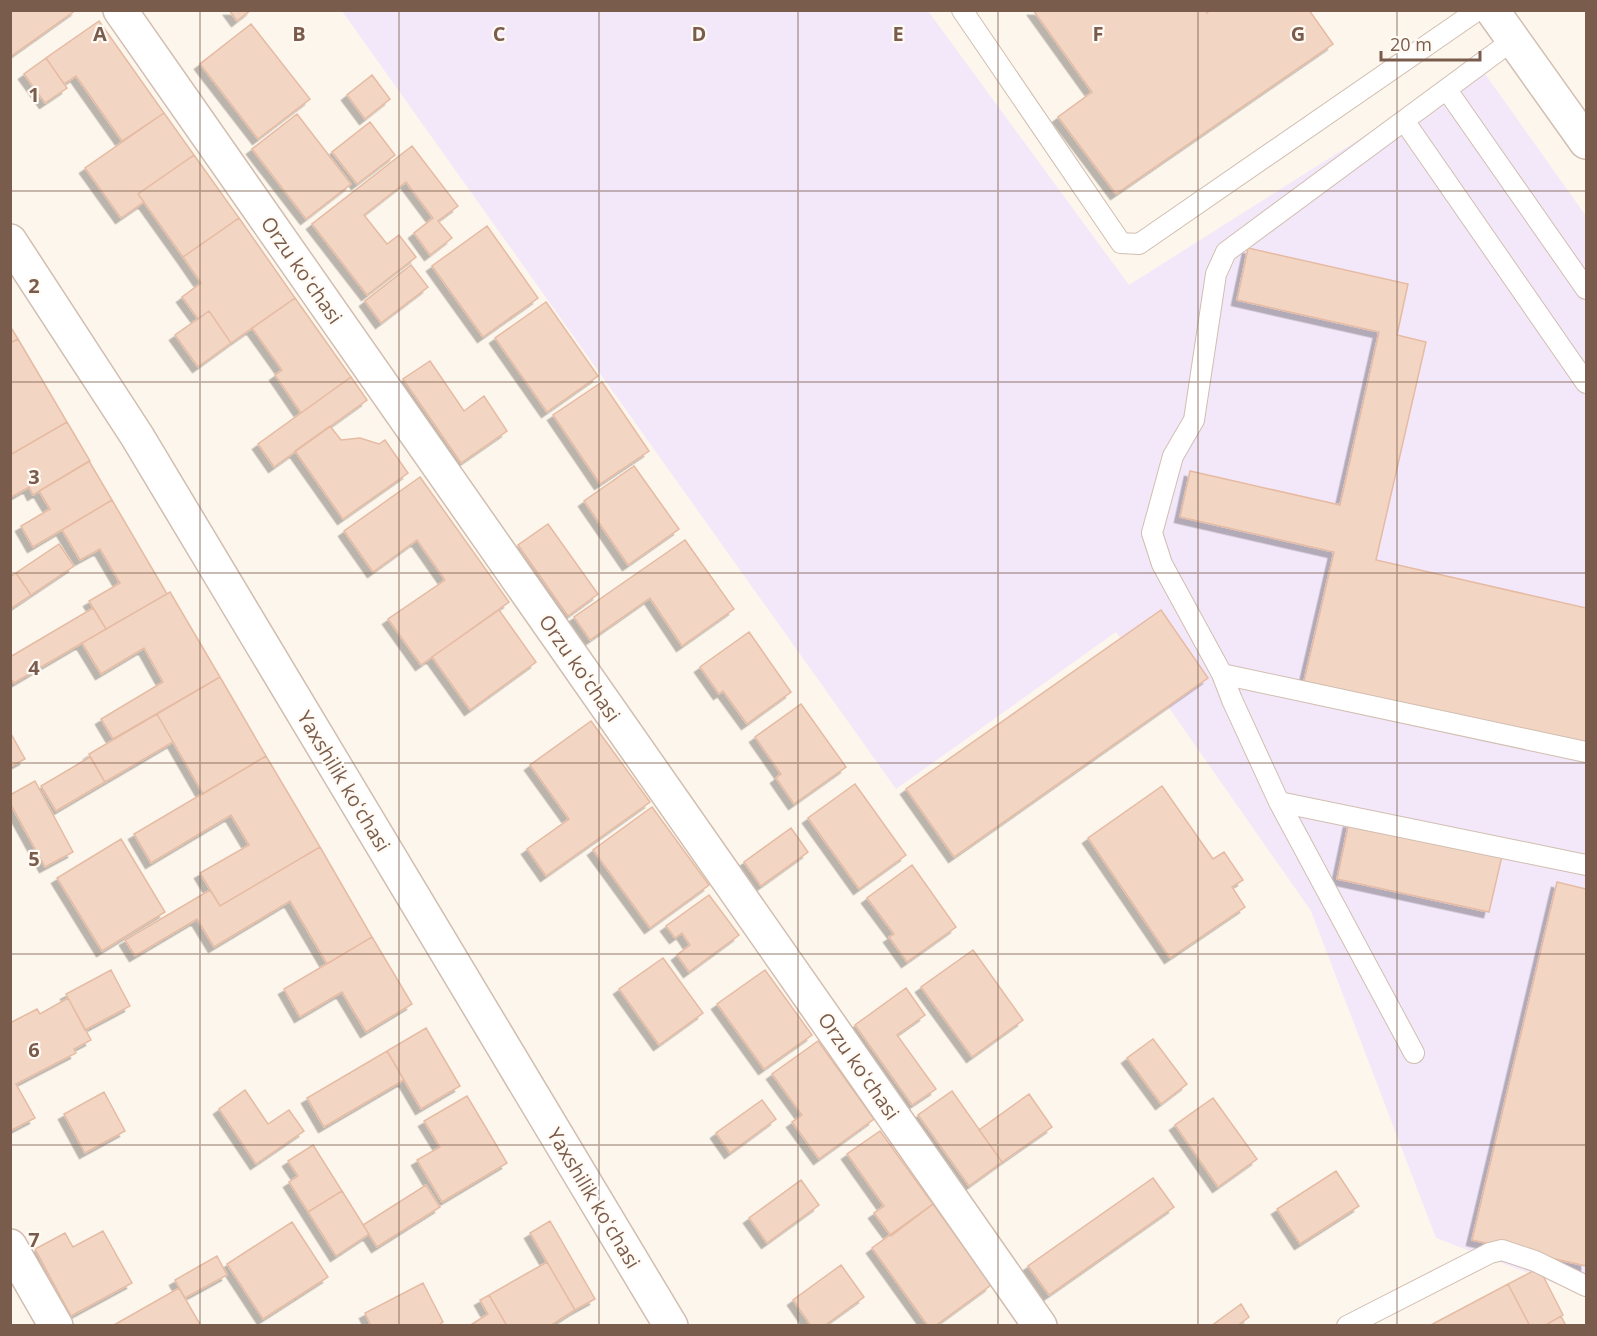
<svg xmlns="http://www.w3.org/2000/svg" width="1597" height="1336" font-family="'Open Sans',sans-serif">
<defs>
<filter id="shadow"><feDropShadow dx="-5.5" dy="5.5" stdDeviation="0" flood-color="#0004"/></filter>
</defs>
<rect width="100%" height="100%" fill="#fdf6ec"/>
<!-- education -->
<path fill="#f3e8fa" d="M342,11H928L1129,285L1478,64L1586,216V1295L1436,1238L1311,911L1116,632L896,789Z"/>
<!-- building -->
<path fill="#f3d5c3" stroke="#e6bba3" stroke-width="1.5" filter="url(#shadow)" d="M10,10H76L10,57Z
M229,10H251L237,21Z
M1033,10H1205L1207,13L1210,10H1309L1333,44L1116,194L1058,117L1092,92Z
M99,21L164,113L122,141L76,76L64,84L46,58Z
M251,24L310,99L258,139L200,64Z
M46,58L67,88L45,103L24,74Z
M372,75L390,99L365,119L347,95Z
M164,113L194,155L138,194L144,202L121,218L85,168Z
M297,114L351,184L306,219L252,149Z
M370,122L395,155L357,184L332,152Z
M412,146L458,206L438,221L452,238L430,255L414,233L433,218L406,182L364,215L387,244L399,235L416,257L367,295L312,224Z
M194,155L239,218L183,257L138,194Z
M239,218L295,298L231,343L209,311L198,319L182,297L201,283L183,257Z
M487,226L538,298L483,337L432,266Z
M1248,248L1408,284L1397,335L1426,342L1376,560L1586,608V745L1304,681L1334,552L1180,517L1190,471L1340,505L1379,332L1237,300Z
M411,265L428,287L381,323L365,301Z
M295,298L351,377L301,413L275,375L282,370L252,328Z
M546,302L598,376L547,412L495,338Z
M209,311L231,343L198,367L175,335Z
M10,326L18,339L10,343Z
M18,339L67,422L10,455V343Z
M430,361L464,411L484,396L507,431L461,463L403,379Z
M351,377L367,400L274,467L258,444Z
M602,382L649,451L600,484L553,415Z
M67,422L90,461L33,495L29,487L10,498V455Z
M330,426L341,440L360,438L379,444L385,440L408,473L343,519L295,451Z
M89,461L112,500L33,547L21,526L50,509L39,491Z
M634,466L679,529L628,565L584,501Z
M420,477L509,602L421,665L388,619L445,580L417,540L373,572L344,531Z
M112,500L167,594L106,629L89,601L120,583L100,549L80,560L62,530Z
M548,524L598,594L568,616L518,545Z
M685,540L734,609L682,646L650,598L590,640L574,617Z
M59,544L74,566L31,595L16,573Z
M16,573L31,595L10,609V577Z
M170,592L220,677L113,739L101,719L163,682L144,648L101,674L82,643Z
M93,608L106,629L14,683L10,678V657Z
M499,610L536,662L470,710L432,657Z
M1161,610L1208,678L954,857L906,789Z
M749,632L791,692L747,724L723,691L719,694L700,667Z
M220,677L266,756L203,794L157,714Z
M801,704L846,767L794,804L776,778L781,774L755,737Z
M157,714L173,742L105,782L89,754Z
M591,721L650,802L546,876L527,849L569,819L530,765Z
M10,732L25,759L10,767Z
M266,756L320,847L220,906L200,873L249,845L231,815L151,863L134,834Z
M90,757L105,782L56,811L41,786Z
M35,781L73,852L45,867L10,803V795Z
M855,784L906,855L859,889L808,818Z
M1162,786L1213,859L1224,852L1243,880L1232,887L1245,907L1170,958L1088,838Z
M652,807L709,885L650,928L593,850Z
M1349,822L1502,856L1489,912L1337,879Z
M791,828L808,852L761,886L744,862Z
M121,839L165,912L102,951L57,878Z
M320,847L372,937L327,964L290,901L214,947L197,919L135,956L125,940L210,890L220,906Z
M912,865L956,927L907,962L889,937L894,934L867,898Z
M1557,882L1586,889V1266L1472,1240Z
M709,895L739,935L689,972L677,955L690,945L682,933L675,938L666,926Z
M372,937L412,1004L366,1032L342,992L300,1017L284,989Z
M973,950L1023,1020L972,1057L921,987Z
M663,958L703,1013L659,1045L619,989Z
M111,970L130,1006L85,1030L66,994Z
M765,970L812,1035L764,1069L717,1004Z
M906,988L925,1015L897,1035L936,1089L912,1105L855,1025Z
M68,998L91,1040L74,1049L76,1053L16,1084L35,1118L10,1131V1023L37,1009L40,1014Z
M426,1028L460,1086L421,1109L387,1051Z
M1153,1039L1187,1084L1161,1104L1127,1058Z
M818,1041L874,1119L819,1159L792,1122L802,1115L772,1074Z
M387,1051L404,1080L324,1127L307,1098Z
M245,1090L268,1124L289,1110L304,1131L256,1164L219,1109Z
M952,1091L1002,1162L969,1186L918,1115Z
M104,1092L125,1131L85,1153L64,1114Z
M1029,1094L1052,1127L1002,1162L979,1130Z
M467,1096L507,1163L442,1202L417,1160L440,1147L424,1121Z
M1213,1098L1257,1159L1218,1187L1175,1125Z
M762,1100L776,1119L730,1153L716,1133Z
M880,1131L933,1204L891,1236L874,1213L884,1206L847,1154Z
M313,1145L342,1191L308,1212L289,1182L298,1176L288,1161Z
M1336,1171L1359,1206L1300,1244L1277,1209Z
M1153,1178L1174,1207L1049,1295L1028,1266Z
M801,1180L819,1205L767,1243L749,1218Z
M426,1185L440,1207L377,1247L363,1225Z
M342,1191L369,1234L336,1256L308,1212Z
M933,1204L991,1285L935,1326H928L872,1248Z
M550,1221L595,1299L575,1310L530,1233Z
M292,1222L328,1277L263,1319L227,1264Z
M103,1231L132,1283L71,1316L35,1249L65,1233L73,1247Z
M217,1256L227,1275L185,1298L175,1280Z
M547,1262L575,1310L550,1326H507L489,1295Z
M841,1265L864,1297L824,1326H811L793,1300Z
M1539,1268L1563,1315L1544,1326H1530L1508,1284Z
M423,1283L443,1322L437,1326H371L365,1313Z
M1508,1284L1530,1326H1429Z
M179,1288L201,1326H112Z
M489,1295L507,1326H469L488,1314L480,1300Z
M1241,1304L1249,1317L1237,1326H1211Z
M1561,1316L1566,1326H1544Z"/>
<g fill="none" stroke-linecap="round" stroke-linejoin="round">
<defs>
<path id="service" d="M962,10L1121,243L1139,244L1478,10
M1447,90L1586,289
M1405,122L1586,383
M1222,674L1586,752
M1279,802L1586,865
M1414,1053L1279,802L1232,700L1222,674L1162,564L1152,533L1173,456L1194,420L1216,274L1226,252L1513,40
M1347,1326L1490,1253L1502,1250L1535,1261L1586,1286"/>
<path id="minor" d="M120,10L1040,1326
M10,241L137,436L671,1326
M10,1246L56,1326"/>
<path id="tertiary" d="M1492,10L1586,142"/>
</defs>
<!-- service casing -->
<use href="#service" stroke="#d1beb0" stroke-width="22"/>
<!-- minor casing -->
<use href="#minor" stroke="#d1beb0" stroke-width="36"/>
<!-- tertiary casing -->
<use href="#tertiary" stroke="#d1beb0" stroke-width="36"/>
<!-- service -->
<use href="#service" stroke="#fff" stroke-width="20"/>
<!-- minor -->
<use href="#minor" stroke="#fff" stroke-width="33"/>
<!-- tertiary -->
<use href="#tertiary" stroke="#fff" stroke-width="33"/>
</g>
<!-- grid -->
<path fill="none" stroke="#7a5c4d" stroke-width="1.5" stroke-opacity="0.55" d="M200,10V1326M399,10V1326M599,10V1326M798,10V1326M998,10V1326M1198,10V1326M1397,10V1326M10,191H1586M10,382H1586M10,573H1586M10,763H1586M10,954H1586M10,1145H1586"/>
<g text-anchor="middle" dominant-baseline="central" stroke-width="4.5" stroke-linejoin="round" paint-order="stroke">
<!-- street labels -->
<g font-size="20" fill="#7a5c4d" stroke="#fffaf3">
<text transform="translate(302 270) rotate(55)">Orzu koʻchasi</text>
<text transform="translate(580 668) rotate(55)">Orzu koʻchasi</text>
<text transform="translate(344 781) rotate(59)">Yaxshilik koʻchasi</text>
<text transform="translate(859 1066) rotate(55)">Orzu koʻchasi</text>
<text transform="translate(594 1198) rotate(59)">Yaxshilik koʻchasi</text>
</g>
</g>
<g font-size="20" text-anchor="middle" font-weight="bold" fill="#7a5c4d" stroke="#fffaf3" stroke-width="4.5" stroke-linejoin="round" paint-order="stroke">
<text x="100" y="41">A</text>
<text x="299" y="41">B</text>
<text x="499" y="41">C</text>
<text x="699" y="41">D</text>
<text x="898" y="41">E</text>
<text x="1098" y="41">F</text>
<text x="1298" y="41">G</text>
<text x="34" y="102">1</text>
<text x="34" y="293">2</text>
<text x="34" y="484">3</text>
<text x="34" y="675">4</text>
<text x="34" y="866">5</text>
<text x="34" y="1057">6</text>
<text x="34" y="1247">7</text>
</g>
<!-- border -->
<rect width="1597" height="1336" fill="none" stroke="#7a5c4d" stroke-width="24"/>
<!-- scale -->
<path d="M1381 51v9h99v-9" fill="none" stroke="#7a5c4d" stroke-width="3"/>
<text x="1390" y="51" font-size="18" fill="#7a5c4d" stroke="#fffaf3" stroke-width="4.5" paint-order="stroke">20 m</text>
</svg>
